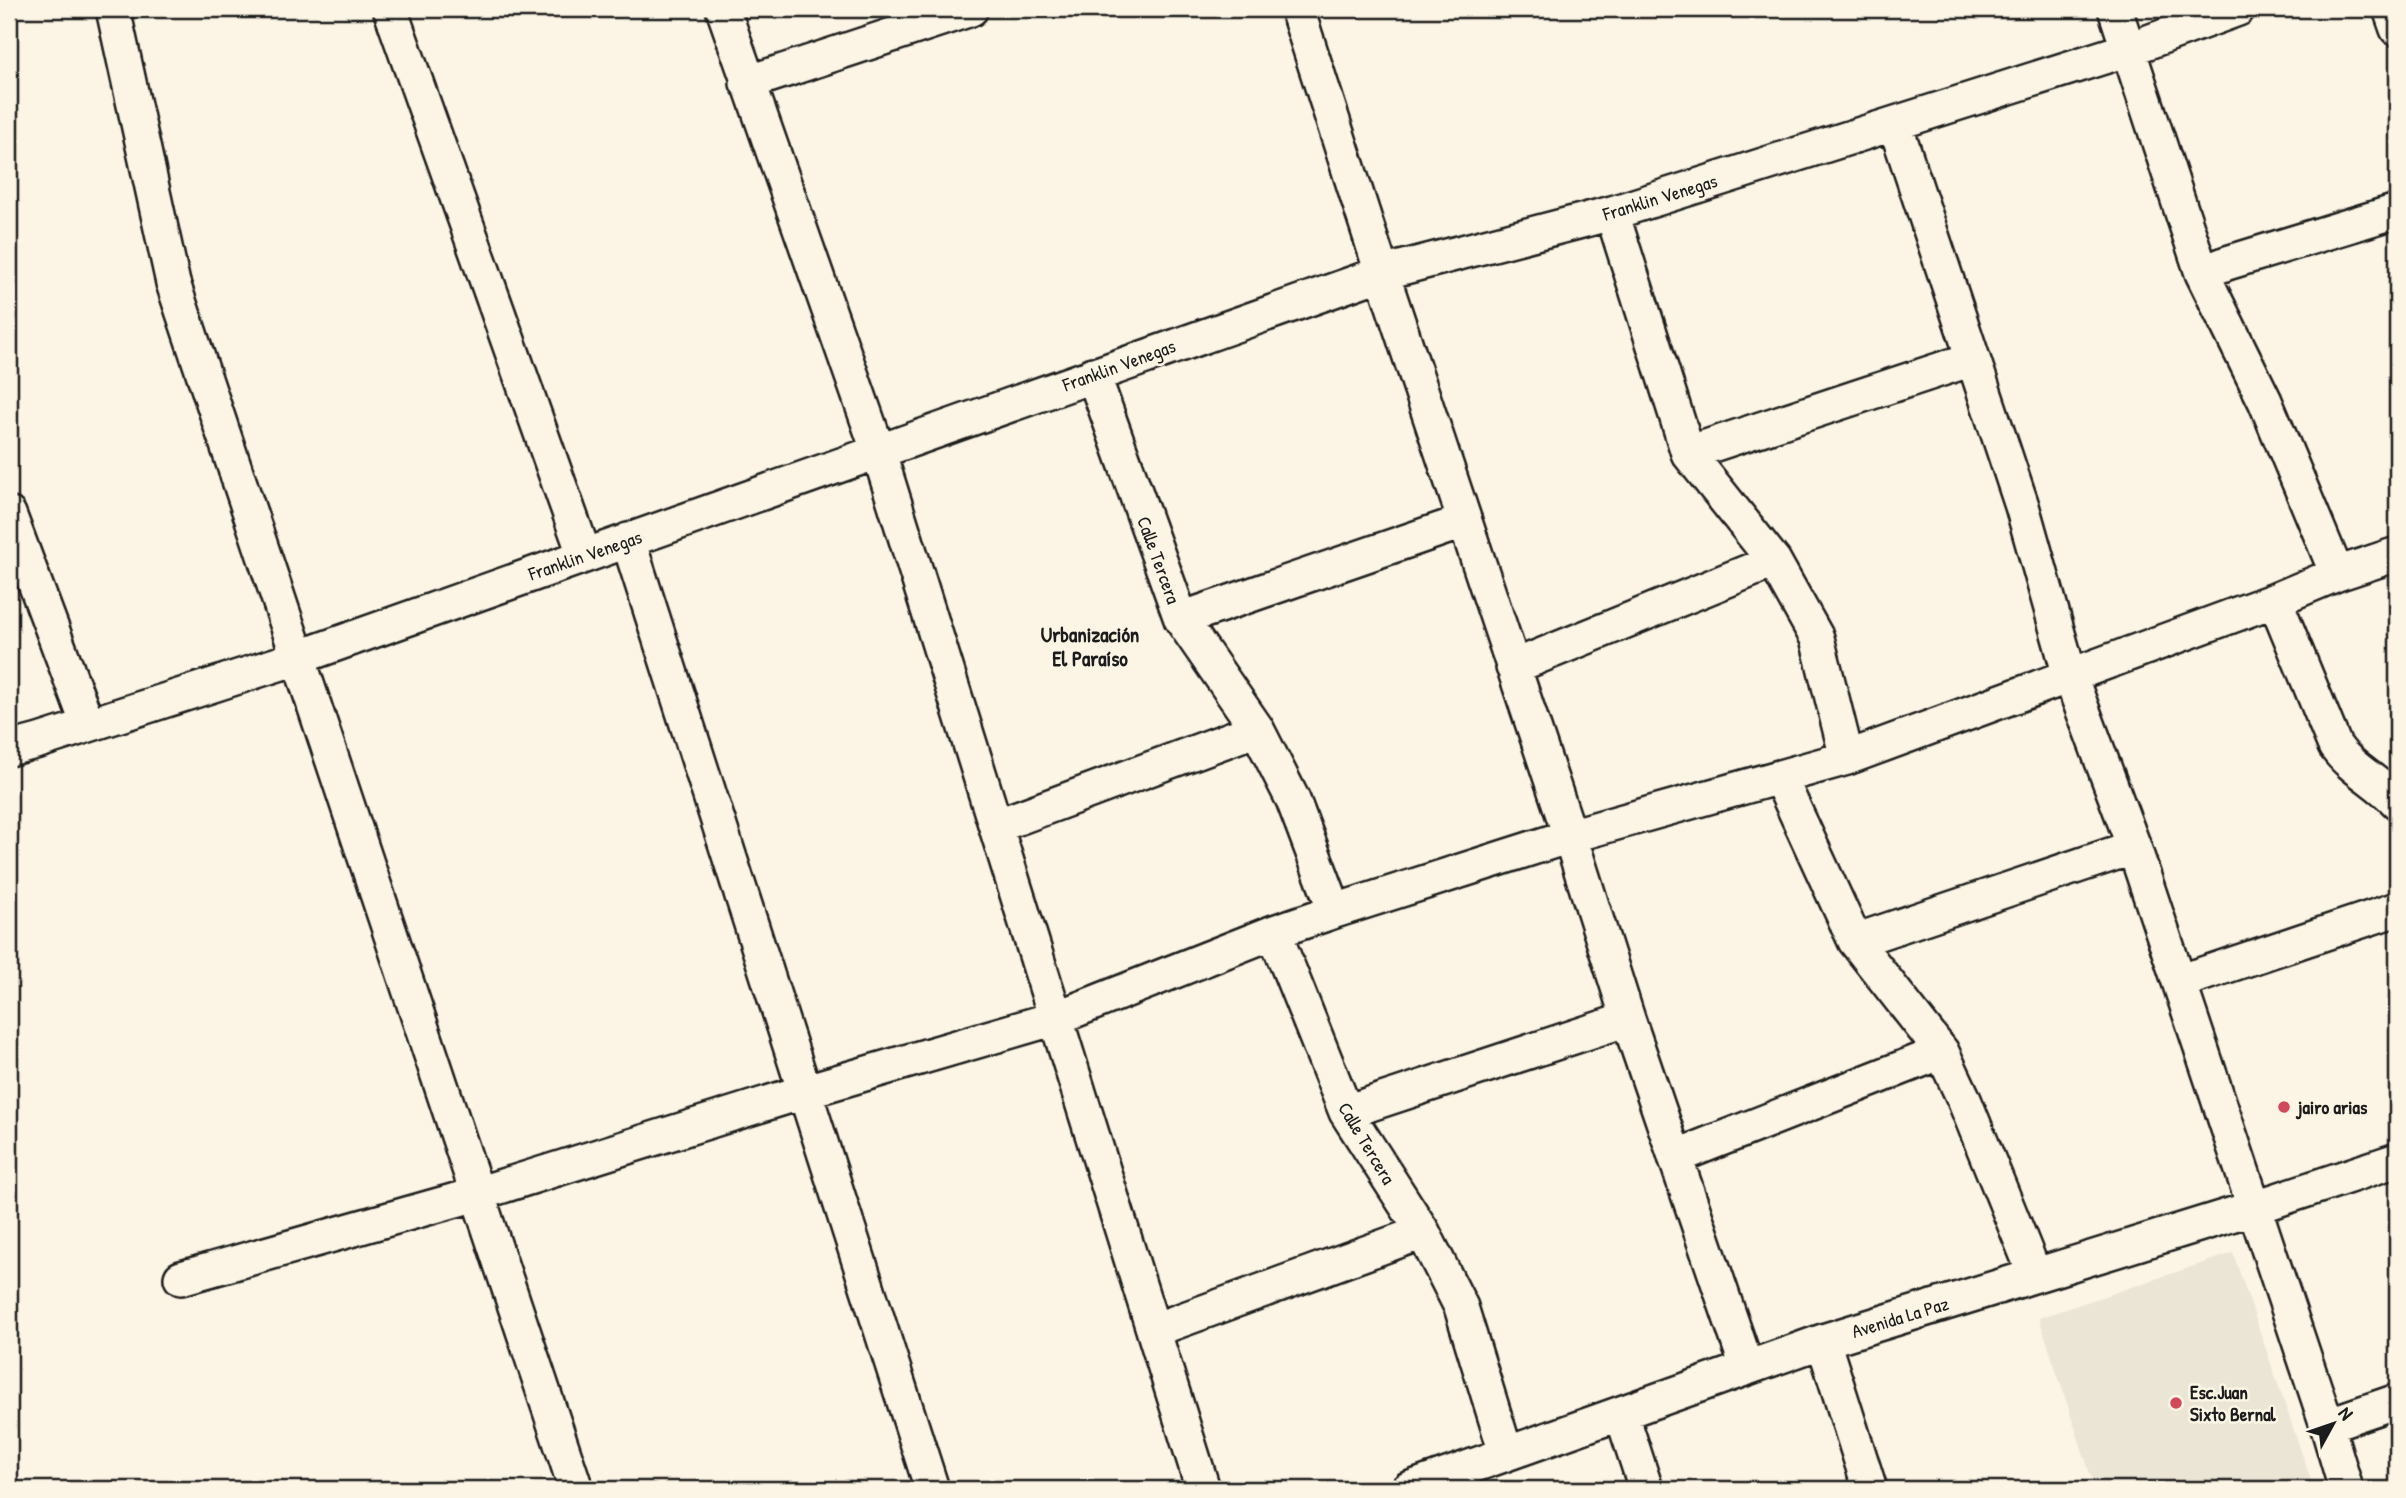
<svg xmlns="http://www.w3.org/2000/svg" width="2406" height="1498" font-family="'Patrick Hand',sans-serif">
<rect width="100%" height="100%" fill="#fcf5e5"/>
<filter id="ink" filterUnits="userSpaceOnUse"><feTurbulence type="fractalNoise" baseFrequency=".0143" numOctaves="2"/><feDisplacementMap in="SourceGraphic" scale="14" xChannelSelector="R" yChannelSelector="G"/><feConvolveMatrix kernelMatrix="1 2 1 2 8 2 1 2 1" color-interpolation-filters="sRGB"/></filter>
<g filter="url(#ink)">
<!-- built -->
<path fill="#ebe5d6" d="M2233,1253L2314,1489H2095L2039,1318Z"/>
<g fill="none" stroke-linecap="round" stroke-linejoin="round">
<defs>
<path id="minor" d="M113,9L173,283L576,1489
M390,9L584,554
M723,9L879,453L1203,1489
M1297,9L1382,273L1570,836L1628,1019L1747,1367
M2115,9L2202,273L2265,401L2337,574
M2390,9L2397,29
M747,83L971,9
M1895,124L2022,506L2070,676L2134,847L2327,1425L2346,1489
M1612,213L1688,453L1774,561
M2202,273L2227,263L2397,211
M1093,374L1181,619L1257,729
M1688,453L1972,359
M9,514L88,725
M628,540L932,1489
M2275,600L2335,746C2351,769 2378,781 2397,802
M1181,619L1465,521
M1513,667L1774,561L1817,638L1847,758
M9,749L39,741L297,658L1382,273L1612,213L2129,49L2238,9
M1780,778L1855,941L1942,1052
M996,826L1257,729L1293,800L1335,911
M1274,932L1346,1112L1423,1232
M1855,941L2134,847
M2179,982L2397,909
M1346,1112L1628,1019
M1675,1157L1942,1052L1963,1097L2035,1275
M181,1278L477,1194L806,1091L1056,1018L1274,932L1335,911L1570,836L1847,758L2275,600L2337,574L2397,554
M1154,1330L1423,1232L1461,1307L1506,1453
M1823,1341L1870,1489
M1622,1415L1646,1489
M2327,1425L2397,1401
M1408,1489L1823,1341L2253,1208L2397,1160"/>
</defs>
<!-- minor casing -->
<use href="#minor" stroke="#1c1c1c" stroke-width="38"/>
<!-- minor -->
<use href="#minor" stroke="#fcf5e5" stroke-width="33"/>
</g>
</g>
<!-- markers -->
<g fill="#d1495b" stroke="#fcf5e5" stroke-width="2.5">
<circle cx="2284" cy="1107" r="7"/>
<circle cx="2176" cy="1403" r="7"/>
</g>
<g text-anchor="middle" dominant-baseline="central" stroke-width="5" stroke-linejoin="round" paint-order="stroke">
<!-- street labels -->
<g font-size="19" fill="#1c1c1c" stroke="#fcf5e5">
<text transform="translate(1660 197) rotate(-17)">Franklin Venegas</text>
<text transform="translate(1119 365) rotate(-20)">Franklin Venegas</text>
<text transform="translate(585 555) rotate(-19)">Franklin Venegas</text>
<text transform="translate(1159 560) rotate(70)">Calle Tercera</text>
<text transform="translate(1367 1143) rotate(59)">Calle Tercera</text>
<text transform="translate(1900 1317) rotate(-17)">Avenida La Paz</text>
</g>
<!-- poi labels -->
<g font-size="19" font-weight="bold" fill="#1c1c1c" stroke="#fcf5e5" text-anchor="start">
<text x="2298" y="1107">jairo arias</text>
<text x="2190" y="1392">Esc.Juan<tspan x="2190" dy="22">Sixto Bernal</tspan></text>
</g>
<!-- neighbourhood labels -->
<g font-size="21" font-weight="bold" fill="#1c1c1c" stroke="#fcf5e5">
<text x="1090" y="634">Urbanización<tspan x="1090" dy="24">El Paraíso</tspan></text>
</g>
</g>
<!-- margin -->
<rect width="2406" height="1498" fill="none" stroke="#fcf5e5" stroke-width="35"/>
<rect x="18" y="18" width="2371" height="1463" fill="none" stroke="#1c1c1c" stroke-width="2.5" filter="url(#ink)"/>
<!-- north arrow -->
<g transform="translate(2333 1424) rotate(50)" stroke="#fcf5e5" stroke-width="5" paint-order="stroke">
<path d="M0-5L12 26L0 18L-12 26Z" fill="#1c1c1c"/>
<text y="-10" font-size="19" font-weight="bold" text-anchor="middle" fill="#1c1c1c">N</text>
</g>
</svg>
